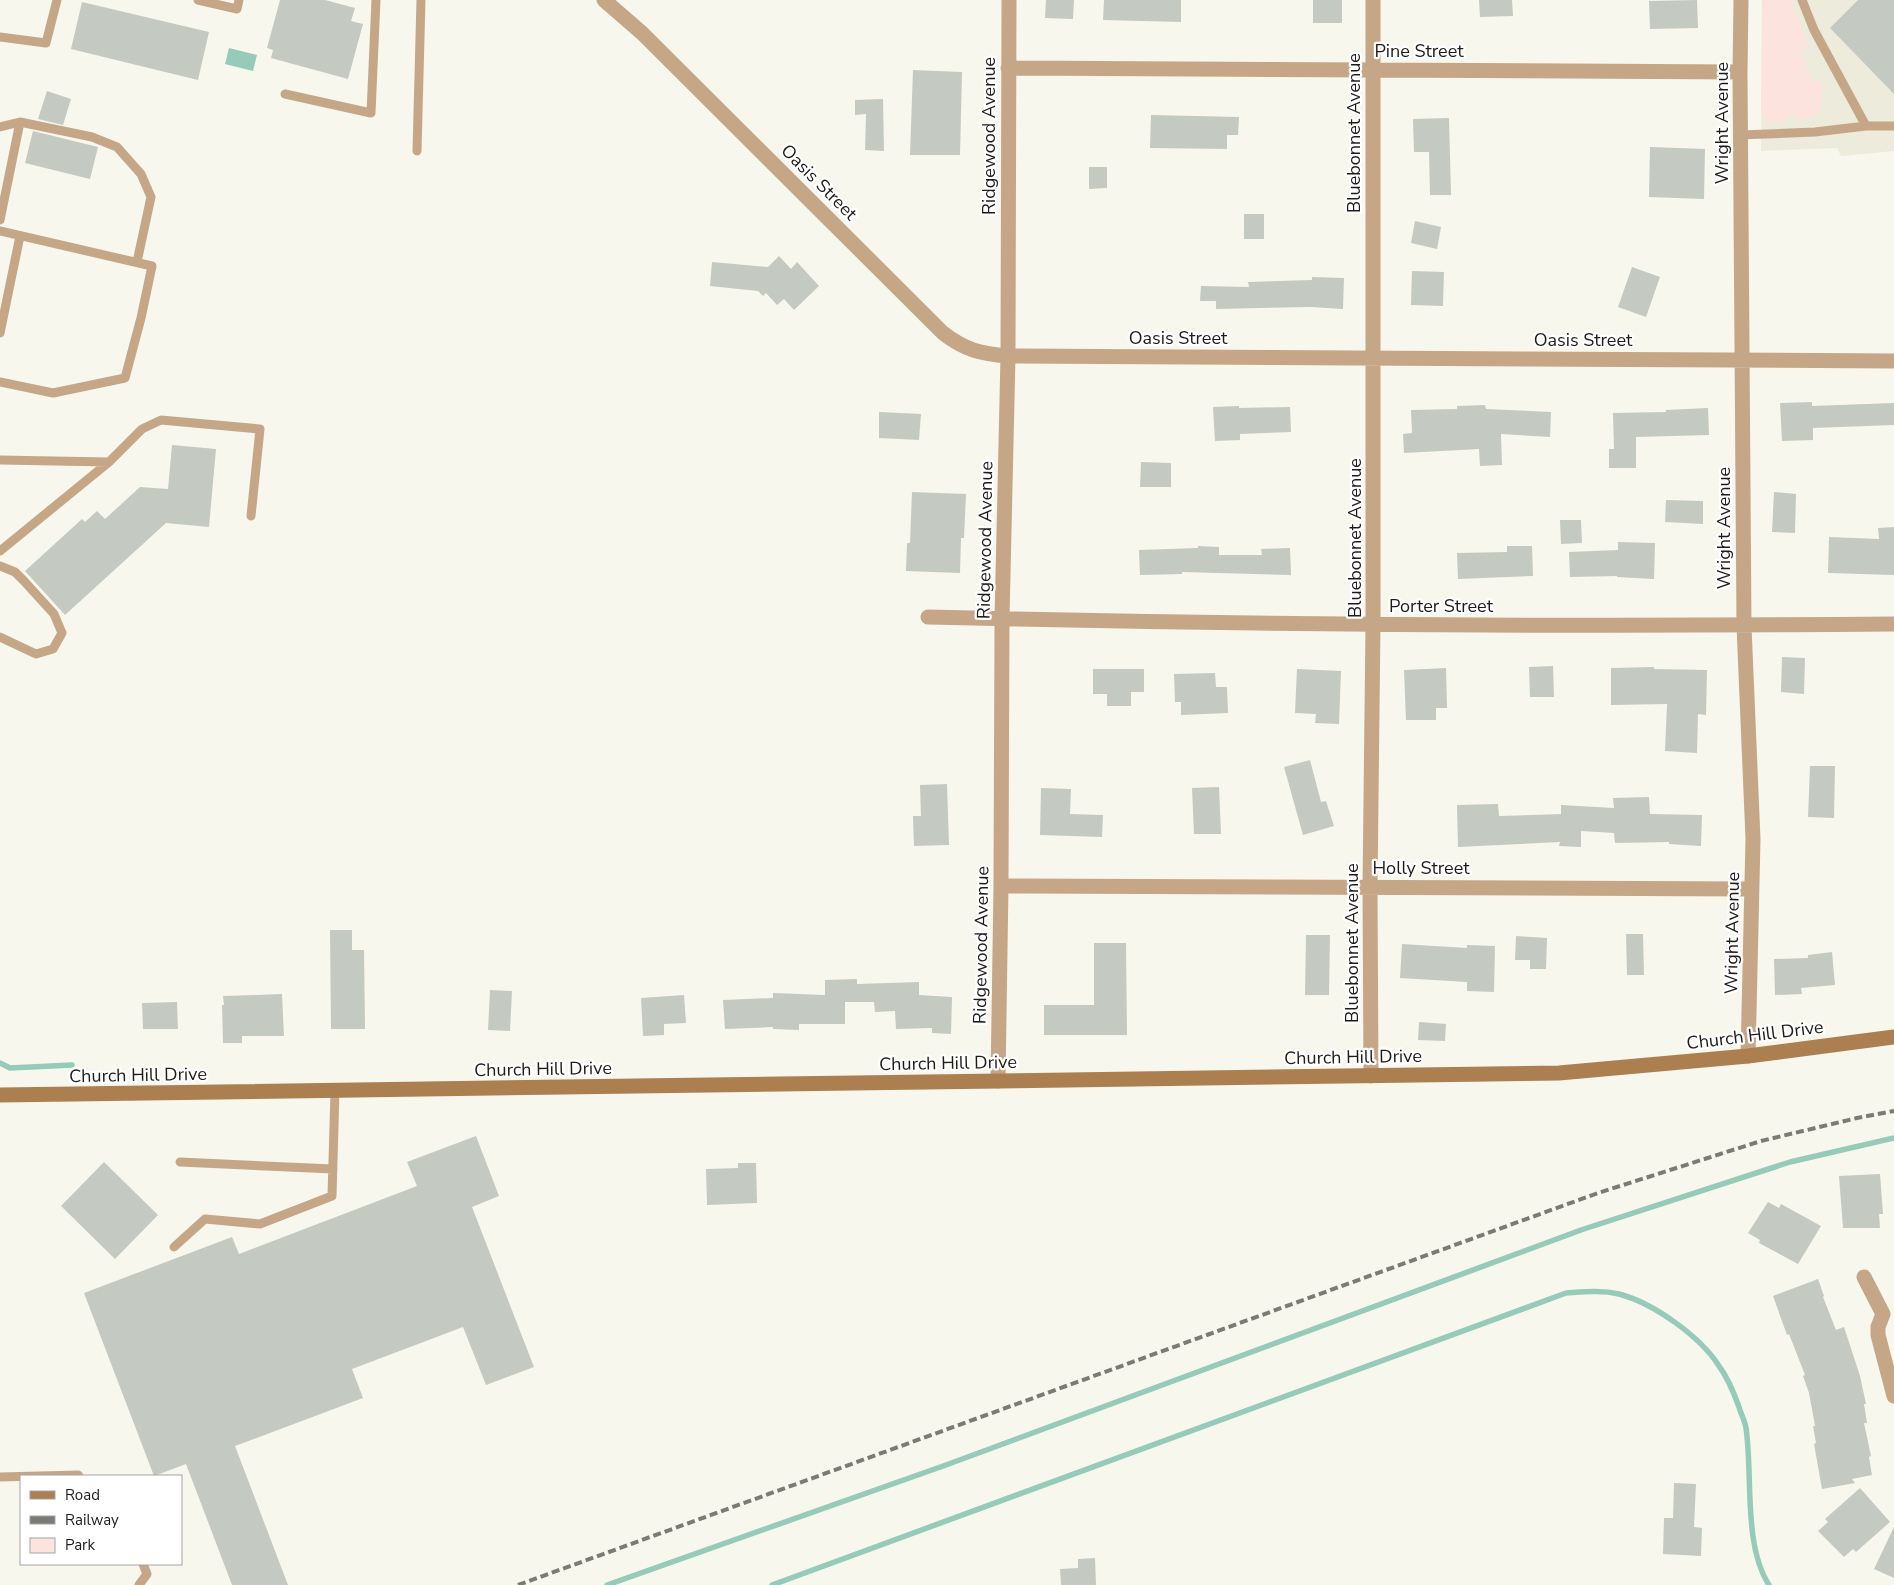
<svg xmlns="http://www.w3.org/2000/svg" width="1894" height="1585" font-family="'Nunito Sans',sans-serif">
<rect width="100%" height="100%" fill="#f8f7ee"/>
<!-- built -->
<path fill="#edebdb" d="M1762,0H1894V151L1841,156L1837,148L1761,151Z"/>
<!-- green -->
<path fill="#fce3dd" d="M1762,0H1790L1809,47L1800,51L1813,83L1822,79C1822,101 1826,117 1800,120L1796,115L1790,114L1787,121L1771,122L1761,115Z"/>
<!-- water -->
<path fill="#95cbb8" d="M229,48L257,55L253,71L225,64Z"/>
<g fill="none" stroke-linecap="round" stroke-linejoin="round">
<!-- stream -->
<path stroke="#95cbb8" stroke-width="5.5" d="M0,1063L10,1068L72,1065
M607,1585L946,1465L1581,1230L1790,1162L1894,1138
M772,1585L1566,1293C1583,1292 1601,1290 1619,1294C1653,1303 1700,1336 1719,1366C1728,1378 1734,1393 1739,1407C1741,1414 1745,1421 1746,1428C1753,1475 1743,1545 1769,1585"/>
</g>
<!-- building -->
<path fill="#c4c9c2" d="M280,0H325L355,8L351,21L363,24L348,79L271,58L273,50L267,48Z
M1046,0H1074L1073,19L1045,18Z
M1104,0H1181V22L1103,20Z
M1313,0H1342V23H1313Z
M1479,0H1512L1513,16L1480,17Z
M1697,0L1698,28L1650,29L1649,1Z
M1858,0H1894V94L1830,28Z
M82,2L209,32L198,80L71,49Z
M913,70L962,72L960,155H910Z
M47,91L71,99L63,125L38,119Z
M883,99L884,151L865,150L866,114L855,115V100Z
M1151,115L1239,117L1238,135H1227V149L1150,148Z
M1449,118L1451,195H1430L1429,152H1414L1413,119Z
M33,131L98,147L90,179L25,163Z
M1650,147L1705,149L1704,199L1649,197Z
M1089,167H1107V188L1089,189Z
M1244,214H1264V239H1244Z
M1415,221L1441,227L1437,249L1411,243Z
M779,256L791,269L797,262L819,286L794,310L784,299L777,305L766,293L763,296L758,291L710,286L712,262L768,267Z
M1632,267L1660,277L1646,317L1618,307Z
M1412,271L1444,272L1443,306L1411,305Z
M1312,277L1344,278L1343,309L1311,307L1216,309V301H1200L1201,286L1249,287L1248,282L1312,280Z
M1812,402V406L1894,403V425L1813,428V440L1782,441L1780,403Z
M1485,405L1486,409L1551,412L1550,437L1501,434L1502,465L1480,466L1479,449L1404,453L1403,434L1412,433L1411,410L1457,409V406Z
M1239,406V408L1290,407L1291,432L1240,434V440L1215,441L1213,407Z
M1708,408L1709,435L1636,437V468H1609V449H1614L1613,413L1666,412V410Z
M879,412L921,414L919,440L879,438Z
M172,445L216,449L209,527L166,523L65,615L25,571L82,519L85,522L97,511L105,519L140,487L168,489Z
M1141,462L1171,463V487H1140Z
M912,492L966,494L964,538H961L960,573L906,571L907,543H910Z
M1774,492L1796,494L1795,533L1772,532Z
M1666,500L1703,501V524L1665,522Z
M1560,520H1581L1582,543L1561,544Z
M1894,527V575L1828,573L1829,537L1879,539L1878,528Z
M1618,542L1655,543L1654,579L1617,577V576L1570,577L1569,552L1618,550Z
M1198,546L1219,547V555H1262L1261,549L1290,548L1291,575L1182,572V574L1140,575L1139,550L1198,548Z
M1507,546H1532L1533,576L1458,579L1457,553L1507,552Z
M1782,657L1805,658L1804,694L1781,692Z
M1553,666L1554,697H1530L1529,667Z
M1654,667V669L1707,670L1706,715L1698,714L1697,753L1665,751L1667,704L1611,705V668Z
M1446,668L1447,708H1436V720H1406L1404,670Z
M1093,669H1144V692H1131V706H1107V694H1093Z
M1297,669L1341,671L1339,724L1315,723L1316,714L1295,713Z
M1215,673L1216,687H1227L1228,713L1181,715V702H1175L1174,674Z
M1310,760L1321,802L1326,801L1334,826L1303,835L1284,767Z
M1810,766H1835L1834,818L1808,817Z
M947,784L949,845L914,846L913,816H921L920,785Z
M1219,787L1221,834H1194L1192,788Z
M1041,788L1071,789L1070,814L1103,815L1102,837L1040,835Z
M1649,797L1650,814L1702,815L1701,846L1669,844V842L1615,843L1614,833L1581,831V847L1559,846L1560,842L1458,847L1457,805L1498,804L1499,816L1561,814V805L1614,808L1613,798Z
M330,930H352V950H364L365,1029H331Z
M1626,934H1643L1644,975H1627Z
M1306,935H1330L1329,995H1305Z
M1516,936L1547,938L1546,969H1530V960H1515Z
M1094,943H1126L1127,1035H1044V1005H1094Z
M1402,944L1467,948V945L1495,946L1494,992L1467,991V982L1400,978Z
M1832,952L1835,985L1801,988L1802,994L1775,995L1774,959L1808,958V955Z
M857,979V984L919,982V995L952,997L951,1034L932,1033V1028L896,1029L895,1011L875,1012L874,1002H845V1024H799V1030L773,1029V1027L725,1029L723,1000L773,998V993L825,995V980Z
M490,990L512,991L510,1031L488,1030Z
M282,994L284,1036H242V1043H223L222,1005H224L223,996Z
M684,995L686,1023L664,1024V1035L643,1036L641,998Z
M177,1002L178,1029H143L142,1003Z
M1419,1022L1446,1024L1445,1041L1418,1040Z
M476,1136L499,1196L472,1207L534,1367L486,1385L463,1327L352,1369L363,1398L235,1446L288,1585H232L186,1464L154,1476L84,1293L232,1237L239,1254L417,1186L407,1162Z
M104,1162L158,1215L115,1259L61,1206Z
M738,1163H756L757,1203L707,1205L706,1169L738,1168Z
M1880,1174L1883,1214H1879L1880,1228H1843L1839,1176Z
M1768,1202L1779,1208L1781,1204L1821,1226L1798,1264L1759,1243L1760,1240L1748,1233Z
M1818,1279L1824,1296L1823,1297L1836,1330L1844,1327L1860,1376L1866,1404H1864L1867,1423H1864L1871,1456L1869,1457L1872,1475L1852,1479L1855,1483L1822,1489L1814,1444L1816,1443L1813,1426H1815L1809,1393L1803,1376L1805,1375L1789,1334L1787,1335L1773,1296Z
M1674,1483L1696,1484L1694,1527L1702,1528L1701,1556L1663,1554L1664,1518H1673Z
M1860,1488L1890,1522L1856,1552L1853,1549L1844,1557L1818,1531L1828,1522L1825,1519Z
M1894,1527V1578L1874,1569Z
M1095,1558L1096,1585H1061L1060,1569L1078,1568V1559Z"/>
<g fill="none" stroke-linecap="round" stroke-linejoin="round">
<!-- lane -->
<path stroke="#c5a788" stroke-width="9" d="M198,0L237,9L239,0
M1802,0L1814,30L1866,126
M0,37L46,43L57,0
M285,94L371,113L376,0
M20,122L92,137L117,147L141,174L151,197L137,262
M0,127L20,122L0,220
M1740,135L1815,132L1866,126H1894
M417,151L421,0
M0,231L152,266L141,318L125,378L53,393L0,382
M0,333L20,236
M0,460L109,462L142,429L161,420L260,429L251,516
M0,551L109,462
M0,566L15,572L24,581L54,614L62,633L53,649L36,654L0,637
M180,1162L333,1169
M174,1247L205,1219L260,1224L332,1196L335,1091
M0,1477L78,1475L79,1476
M139,1585L147,1574L143,1564"/>
<!-- street -->
<path stroke="#c5a788" stroke-width="15" d="M604,0L642,33L943,333C965,350 981,354 1008,356L1894,361
M1741,0L1740,72L1744,626L1753,839L1748,1056
M1008,68L1740,72
M928,617C1250,625 1572,627 1894,624
M1001,886L1751,889
M1371,1076L1370,887L1373,624V0
M998,1081L1001,886L1002,619L1008,356L1009,0
M1864,1277L1883,1314L1878,1327V1335L1894,1396"/>
<!-- secondary -->
<path stroke="#ab7f50" stroke-width="15" d="M0,1095L1559,1073L1748,1056L1894,1037"/>
<!-- rail -->
<path stroke="#7b7a74" stroke-width="4" stroke-dasharray="8 4" stroke-linecap="butt" d="M518,1585L1598,1193L1761,1141L1857,1118L1894,1111"/>
</g>
<g text-anchor="middle" dominant-baseline="central" stroke-width="4.5" stroke-linejoin="round" paint-order="stroke">
<!-- street labels -->
<g font-size="18" fill="#1d1c19" stroke="#fff">
<text x="1419" y="51">Pine Street</text>
<text transform="translate(1722 123) rotate(-90)">Wright Avenue</text>
<text transform="translate(1354 133) rotate(-90)">Bluebonnet Avenue</text>
<text transform="translate(989 136) rotate(-90)">Ridgewood Avenue</text>
<text transform="translate(819 182) rotate(45)">Oasis Street</text>
<text x="1178" y="338">Oasis Street</text>
<text x="1583" y="340">Oasis Street</text>
<text transform="translate(1724 528) rotate(-90)">Wright Avenue</text>
<text transform="translate(1355 538) rotate(-90)">Bluebonnet Avenue</text>
<text transform="translate(985 540) rotate(-89)">Ridgewood Avenue</text>
<text x="1441" y="606">Porter Street</text>
<text x="1421" y="868">Holly Street</text>
<text transform="translate(1732 933) rotate(-89)">Wright Avenue</text>
<text transform="translate(1352 943) rotate(-90)">Bluebonnet Avenue</text>
<text transform="translate(981 945) rotate(-89)">Ridgewood Avenue</text>
<text transform="translate(1755 1035) rotate(-7)">Church Hill Drive</text>
<text transform="translate(1353 1057) rotate(-1)">Church Hill Drive</text>
<text transform="translate(948 1063) rotate(-1)">Church Hill Drive</text>
<text transform="translate(543 1069) rotate(-1)">Church Hill Drive</text>
<text transform="translate(138 1075) rotate(-1)">Church Hill Drive</text>
</g>
</g>
<!-- legend -->
<rect x="20" y="1475" width="162" height="90" fill="#ffffff" stroke="#a5a4a3"/>
<rect x="30" y="1491" width="25" height="8" fill="#ab7f50" stroke="#a5a4a3"/>
<text x="65" y="1500" font-size="15" fill="#1d1c19">Road</text>
<rect x="30" y="1516" width="25" height="8" fill="#7b7a74" stroke="#a5a4a3"/>
<text x="65" y="1525" font-size="15" fill="#1d1c19">Railway</text>
<rect x="30" y="1538" width="25" height="15" fill="#fce3dd" stroke="#a5a4a3"/>
<text x="65" y="1550" font-size="15" fill="#1d1c19">Park</text>
</svg>
